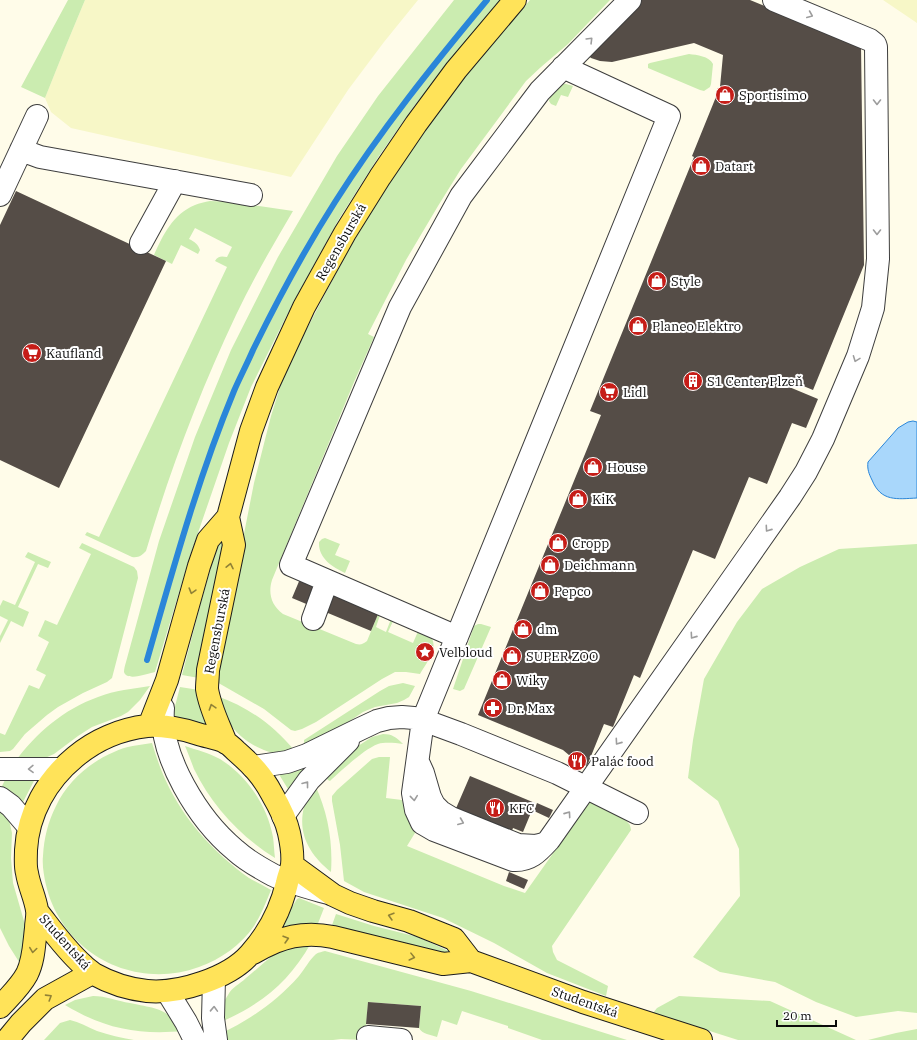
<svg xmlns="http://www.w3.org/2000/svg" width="917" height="1040" font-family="'IBM Plex Serif',serif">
<rect width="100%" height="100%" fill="#fffce9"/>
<!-- farmland -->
<path fill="#f7f7c7" d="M85,0H418L384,42L348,90L291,177L71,128L51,112L45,98L65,48Z
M883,0H917V23Z"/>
<!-- green -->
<path fill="#cbecb0" d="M68,0H85L65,48L45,98L21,87Z
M454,0H485L391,118L345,185L324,217L284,286L264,324L245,363L213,442L177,548L145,661H148C175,569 200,476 237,388C281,284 342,187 410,97C435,64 462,32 488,0H501L414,106L379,156L339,219L293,303L251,387L229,443L190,556L155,672C149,673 127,682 124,672C124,669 125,665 126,662L159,541L195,437L231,350L278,257L337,156L378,96Z
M530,0H610L568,44L541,67L526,81L461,169L438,206L406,260L368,334L374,337L354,382L272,580C268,593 271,605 283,614L356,644C361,645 363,644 367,641L379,612L380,615L376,627L386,632L391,619H394L388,632L413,643L419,629C423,631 429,635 432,639C438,650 425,665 420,674L406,672H395L382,679L316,722L302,729L295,731L291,730L264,709L215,681L254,483L271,416L281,384L298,346L324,296L352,244L389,184L440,109L477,62Z
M689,54C697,55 709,56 713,64L711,84L710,87L704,91L700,90L648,68V64L650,63Z
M563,84H566L573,86L568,97L561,95L556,106L551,104L549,101L550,96Z
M210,201L231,202L293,211C273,245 253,279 236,315C200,391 170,470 146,551C142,555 139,558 132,557L85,535L87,532L99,537L227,267L215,261C218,256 221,256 227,257L232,247L195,228L189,239C195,242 198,244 200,250L198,254L181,245L172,264L154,255C163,235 173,214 195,205C199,203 205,202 210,201Z
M221,531H227L199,678L182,675L200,606Z
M325,538L340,544L335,555L350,561L345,573C332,567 318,558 319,542L322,539Z
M82,543L134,567L137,571L138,578L112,678L107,682L83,693L58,707L47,715L25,734L13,749L10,751L0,752V733L5,735L29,685L39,689L46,675L36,670L49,642L38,636L45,620L57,625L91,554L79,548Z
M917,544V1013L898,1011L856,1017L816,1002L775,982L720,972L693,957L740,896L739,849L718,801L688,778L693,740L704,679L737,622L762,589L800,567L839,549Z
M28,552L51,562L48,568L38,564L18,607L29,612L23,627L11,621L0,643V636L8,620L0,616V606L3,600L15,605L35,562L25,557Z
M478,624H481L491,627L464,689L460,691L453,689L474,626Z
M403,683L415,686L409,697L404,700L397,703L375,707L363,712L338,729L307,747L304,743V740L380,691L389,686Z
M150,686L140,700L128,712L121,716L92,727L78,736L54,754L45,758L14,763C36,733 64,709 98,697C115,690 133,689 150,686Z
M180,687L199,690L213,729L175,716L173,714Z
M217,696C250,708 273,725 295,751C290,753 285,755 280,754C262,753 238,738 229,722C224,714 221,704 217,696Z
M383,734C392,734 396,737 403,744C395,743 385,742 378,744C364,749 341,771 330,781L328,780L325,776L358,746L372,737Z
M152,743C156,756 160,768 166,781C184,820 214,853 249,878C256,882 264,886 271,890C266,902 261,915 254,926C241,945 221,959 199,967C134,991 62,953 46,885C44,876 42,865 43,856C44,838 48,822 56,806C67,782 90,762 114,752C126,746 139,745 152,743Z
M185,746C197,750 209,753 220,759C247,776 267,805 273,837C274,844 274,851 275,858C240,836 212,806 194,769C191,761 188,753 185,746Z
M379,757H390L386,798L402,800L406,813L418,828L407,846L504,886L525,893L590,801C597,803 626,818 629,824C630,824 631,829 631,830L552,946L553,952L557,960L608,986L606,996L547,973L494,943L443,918L364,892L344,881L340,845L332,801V796L337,790L372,759Z
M304,762L309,770L290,789H288L280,776V773Z
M7,776L35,779L22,804L0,790Z
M315,785C328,813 333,842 331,872C311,856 297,835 304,807C307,799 311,792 315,785Z
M0,808L8,818L10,824L12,833L11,858L13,883L26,928L21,965L9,946L0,928Z
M299,898L324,908L317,926L276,929L286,917L297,899Z
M336,914L374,926L418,937L455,954L459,957L331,928Z
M311,943C289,982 262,1004 221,1022C222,1012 222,1003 228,995C232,987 240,984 246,978C259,968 270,955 286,948C294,945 303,944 311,943Z
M325,951L471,991L627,1040H542L508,1028V1026L462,1011L457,1025L442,1020L437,1037C431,1035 422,1034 419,1028L421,1006L368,1002L365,1040L341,1039L333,1040H223L222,1033C251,1019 277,1001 299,976C304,970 310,959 316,954C319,952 322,952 325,951Z
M93,996C106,996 117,1001 130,1003C157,1009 165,1007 184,1031C138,1035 105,1029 65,1005L75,1000Z
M679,996L770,1001L856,1040H738L653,1013L657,1008Z
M70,1020C79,1022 88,1027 97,1031C109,1035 121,1038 134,1040H44L60,1023Z
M917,1029V1040H868L896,1033Z"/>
<!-- water -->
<path fill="#a9d7fb" stroke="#2a86d9" d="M913,421L917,422V498C897,499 881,502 872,480C869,474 867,469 868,462L898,428L908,422Z"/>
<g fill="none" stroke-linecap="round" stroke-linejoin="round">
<!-- stream -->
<path stroke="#2a86d9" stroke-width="6" d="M147,660C173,569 198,478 234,391C240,377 247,364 253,350C278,299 305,249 335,202C380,131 433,65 487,0"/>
</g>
<!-- building -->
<path fill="#554d47" d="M637,0H750L861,46L864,265L813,390L784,378L782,384L818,399L806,428L792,423L767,484L749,477L715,559L693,550L640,678L634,675L613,727L604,724L587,766L576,761L563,750L478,715L601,415L590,411L694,157L692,156L720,87L723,55L694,43L612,62L600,61L591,58L587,54Z
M16,191L166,261L59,488L0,460V225Z
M300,579L379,612L371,631L292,598Z
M470,776L535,803L523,832L513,828L510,836L454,813Z
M537,803L553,810L549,818L534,811Z
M509,872L528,880L524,889L506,881Z
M368,1002L421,1006L419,1028L366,1024Z"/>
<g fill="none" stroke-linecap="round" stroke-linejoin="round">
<defs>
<path id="minor" d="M563,67L669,116L423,720L413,793L416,810L422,823L434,830L513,860C530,861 538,852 549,840L790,497L806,472L823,439L858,356L873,308L878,259L876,47L875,44L870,40L774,0
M21,150L40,157L251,195
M0,195L37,116
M141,243L175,181
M313,619L327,581
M457,637L291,565L400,307L461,196L540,91L630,0
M163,708C159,757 199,820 235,850C246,860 260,868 273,875C290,883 310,888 328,893
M418,762L423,773L430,797L434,805L441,812L451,818L518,845L536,846L544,844L547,842
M253,767L287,762L307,755L360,729L377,721L389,718L402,717L414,718L423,720L461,734L557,773L637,813
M0,769H61
M0,798L11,806L29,827
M283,816L309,780L348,741
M214,979L213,1018L216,1040
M167,991L186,1022L195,1040
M368,1037L401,1040"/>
<path id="major" d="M149,726L167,680L199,566L208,540L228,517L251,431L267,387L304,307L345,233L380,177L416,124L456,70L515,0
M226,743C219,725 210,708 207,689C207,683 208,676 208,670L234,545L228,517
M292,865L333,895L350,903L373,911L409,921L454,939L471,961
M253,953C260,949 268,945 275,942C294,934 314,933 333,937L443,964L471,961L583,1002L701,1040
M0,1007C9,997 20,987 27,974C34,960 34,944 36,928C36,922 38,916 37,910C35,897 29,886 27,873C25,866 26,858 26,850C28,813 47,780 75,757C95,740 121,729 147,726C163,725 184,729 198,734C207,737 217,738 225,742C229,744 233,748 236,751C252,765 262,775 272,794C279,806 286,819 289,833C291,842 293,856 292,865C291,871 288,877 287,883C281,909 268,934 250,954C229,978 179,994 147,991C129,989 110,983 94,974C90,971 86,968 83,965C65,949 52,930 37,911
M7,1040L21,1023L45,999L92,973"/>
</defs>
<!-- minor casing -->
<use href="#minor" stroke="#3e3e3e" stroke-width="24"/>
<!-- major casing -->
<use href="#major" stroke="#1c1c1c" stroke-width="24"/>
<!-- minor -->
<use href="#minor" stroke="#fff" stroke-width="22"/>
<!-- major -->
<use href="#major" stroke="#ffe359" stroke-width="22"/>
</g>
<!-- one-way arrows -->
<defs><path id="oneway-chevron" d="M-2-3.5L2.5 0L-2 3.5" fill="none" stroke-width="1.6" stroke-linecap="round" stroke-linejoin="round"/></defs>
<g stroke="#9d9d9d">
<use href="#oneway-chevron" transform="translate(810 15) rotate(23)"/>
<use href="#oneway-chevron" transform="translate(590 40) rotate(-45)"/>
<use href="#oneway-chevron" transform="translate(877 102) rotate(90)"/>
<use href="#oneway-chevron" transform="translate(877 232) rotate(90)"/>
<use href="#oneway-chevron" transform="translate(856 359) rotate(111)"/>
<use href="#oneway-chevron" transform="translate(768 529) rotate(125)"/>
<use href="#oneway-chevron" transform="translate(693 636) rotate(125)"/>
<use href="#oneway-chevron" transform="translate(618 742) rotate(125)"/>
<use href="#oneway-chevron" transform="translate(31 769) rotate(179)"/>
<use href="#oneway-chevron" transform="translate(306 784) rotate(-52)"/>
<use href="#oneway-chevron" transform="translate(414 798) rotate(84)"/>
<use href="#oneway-chevron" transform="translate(568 814) rotate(-55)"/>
<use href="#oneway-chevron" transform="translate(461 822) rotate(22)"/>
<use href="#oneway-chevron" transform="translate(214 1009) rotate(-88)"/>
</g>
<g stroke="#918236">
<use href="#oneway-chevron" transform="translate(230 566) rotate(-78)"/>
<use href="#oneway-chevron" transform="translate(192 591) rotate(106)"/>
<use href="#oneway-chevron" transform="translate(212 707) rotate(-108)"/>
<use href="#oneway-chevron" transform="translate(391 916) rotate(-164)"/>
<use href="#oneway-chevron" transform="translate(286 939) rotate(-16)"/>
<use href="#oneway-chevron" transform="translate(33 950) rotate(98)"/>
<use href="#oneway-chevron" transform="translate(412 957) rotate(14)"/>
<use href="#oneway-chevron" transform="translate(49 997) rotate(-32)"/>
</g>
<!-- icons -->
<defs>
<symbol id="shop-disc" viewBox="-11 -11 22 22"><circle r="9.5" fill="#c61d18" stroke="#fff"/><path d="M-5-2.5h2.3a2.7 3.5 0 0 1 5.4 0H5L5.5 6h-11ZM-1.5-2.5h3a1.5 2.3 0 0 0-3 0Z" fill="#fff"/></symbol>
<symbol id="supermarket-disc" viewBox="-11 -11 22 22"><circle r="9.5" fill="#c61d18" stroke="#fff"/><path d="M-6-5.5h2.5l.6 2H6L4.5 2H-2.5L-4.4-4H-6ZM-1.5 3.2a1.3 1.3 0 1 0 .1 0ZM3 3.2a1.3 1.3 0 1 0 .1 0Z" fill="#fff"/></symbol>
<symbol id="building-disc" viewBox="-11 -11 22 22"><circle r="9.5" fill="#c61d18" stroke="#fff"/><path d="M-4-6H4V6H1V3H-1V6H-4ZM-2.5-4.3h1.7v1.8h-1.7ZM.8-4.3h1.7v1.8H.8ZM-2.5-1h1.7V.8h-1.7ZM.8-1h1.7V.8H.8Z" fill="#fff"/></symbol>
<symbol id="sight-disc" viewBox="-11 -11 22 22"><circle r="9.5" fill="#c61d18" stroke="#fff"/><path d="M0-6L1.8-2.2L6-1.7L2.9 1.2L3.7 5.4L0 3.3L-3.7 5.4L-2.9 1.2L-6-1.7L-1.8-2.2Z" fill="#fff"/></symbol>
<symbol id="pharmacy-disc" viewBox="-11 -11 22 22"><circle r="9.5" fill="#c61d18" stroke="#fff"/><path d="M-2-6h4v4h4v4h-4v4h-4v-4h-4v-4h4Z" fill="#fff"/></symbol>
<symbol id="restaurant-disc" viewBox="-11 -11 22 22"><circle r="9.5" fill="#c61d18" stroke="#fff"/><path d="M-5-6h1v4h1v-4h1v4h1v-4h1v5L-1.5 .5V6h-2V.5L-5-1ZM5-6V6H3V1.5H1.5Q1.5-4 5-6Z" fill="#fff"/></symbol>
</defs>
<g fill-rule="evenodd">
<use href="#shop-disc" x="714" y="84" width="22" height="22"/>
<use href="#shop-disc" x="690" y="155" width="22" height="22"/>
<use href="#shop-disc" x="646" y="270" width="22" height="22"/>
<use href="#shop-disc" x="627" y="315" width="22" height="22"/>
<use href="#supermarket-disc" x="21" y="342" width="22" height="22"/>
<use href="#building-disc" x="682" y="370" width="22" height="22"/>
<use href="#supermarket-disc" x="598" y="381" width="22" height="22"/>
<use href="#shop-disc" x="582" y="456" width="22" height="22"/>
<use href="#shop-disc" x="567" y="488" width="22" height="22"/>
<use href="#shop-disc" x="547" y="532" width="22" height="22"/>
<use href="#shop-disc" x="539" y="554" width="22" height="22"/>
<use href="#shop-disc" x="529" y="580" width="22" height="22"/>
<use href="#shop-disc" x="512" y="618" width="22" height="22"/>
<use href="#sight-disc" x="414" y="641" width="22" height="22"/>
<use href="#shop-disc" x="501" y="645" width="22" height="22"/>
<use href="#shop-disc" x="491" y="669" width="22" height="22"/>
<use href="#pharmacy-disc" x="482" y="697" width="22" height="22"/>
<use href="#restaurant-disc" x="566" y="750" width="22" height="22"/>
<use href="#restaurant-disc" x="484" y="797" width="22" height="22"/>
</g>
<g text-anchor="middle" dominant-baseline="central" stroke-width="4" stroke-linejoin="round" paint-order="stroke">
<!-- poi labels -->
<g font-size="13" fill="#0b0b0b" stroke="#fff" text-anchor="start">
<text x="739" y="95">Sportisimo</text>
<text x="715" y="166">Datart</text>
<text x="671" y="281">Style</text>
<text x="652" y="326">Planeo Elektro</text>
<text x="46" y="353">Kaufland</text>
<text x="707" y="381">S1 Center Plzeň</text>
<text x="623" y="392">Lidl</text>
<text x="607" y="467">House</text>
<text x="592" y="499">KiK</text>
<text x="572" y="543">Cropp</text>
<text x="564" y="565">Deichmann</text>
<text x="554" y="591">Pepco</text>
<text x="537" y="629">dm</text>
<text x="439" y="652">Velbloud</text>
<text x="526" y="656">SUPER ZOO</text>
<text x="516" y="680">Wiky</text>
<text x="507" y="708">Dr. Max</text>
<text x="591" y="761">Palác food</text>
<text x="509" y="808">KFC</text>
</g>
<!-- street labels -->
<g font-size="13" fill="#0b0b0b" stroke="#fff">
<text transform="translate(341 242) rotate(-60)">Regensburská</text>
<text transform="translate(217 631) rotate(-79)">Regensburská</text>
<text transform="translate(65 942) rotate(48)">Studentská</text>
<text transform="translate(585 1002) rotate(19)">Studentská</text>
</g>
</g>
<!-- scale -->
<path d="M777 1020v6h59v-6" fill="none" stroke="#0b0b0b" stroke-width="2"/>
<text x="783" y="1020" font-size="12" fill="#0b0b0b" stroke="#ffffff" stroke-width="3" paint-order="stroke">20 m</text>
</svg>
